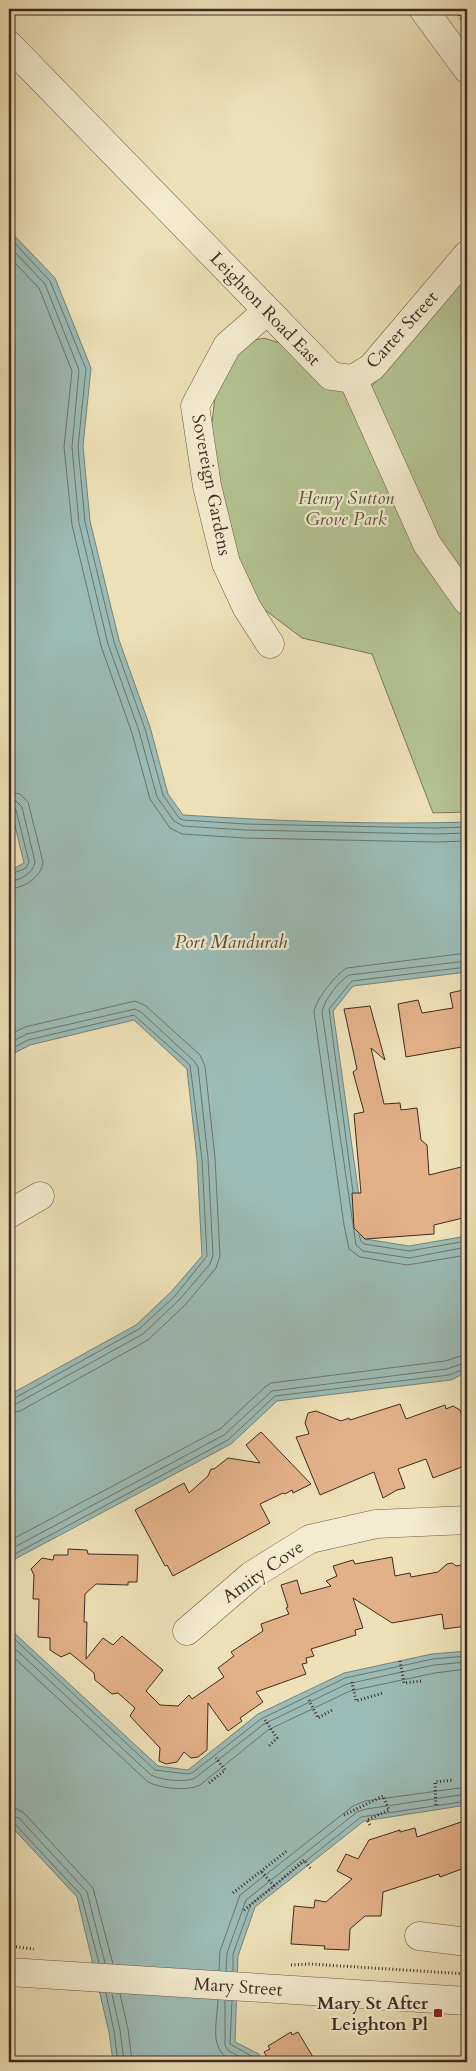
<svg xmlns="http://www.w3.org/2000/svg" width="476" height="2071" font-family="Cardo,serif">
<rect width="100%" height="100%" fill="#eee1b7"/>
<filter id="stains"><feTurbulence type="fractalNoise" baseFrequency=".004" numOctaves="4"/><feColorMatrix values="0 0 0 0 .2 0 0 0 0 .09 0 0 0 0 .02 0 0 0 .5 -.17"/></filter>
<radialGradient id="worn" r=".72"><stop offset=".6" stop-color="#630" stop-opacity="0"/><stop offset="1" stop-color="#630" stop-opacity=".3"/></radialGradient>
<!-- green -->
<path fill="#b4c492" stroke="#7a785b" d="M467,274V812L433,813L372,654L302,638L253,601L230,546L211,431L216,389L246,342L264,338L280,343L323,387L372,386Z"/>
<!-- water -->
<path fill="#9bbcb6" stroke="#76827c" d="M9,230L55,278L91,368L83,446L90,521L119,640L150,727L168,794L183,815C277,821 373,825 467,822V972L353,986L333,1011L365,1239L409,1246L467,1236V1372L451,1380L277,1401L231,1444L15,1559L9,1569V1395L136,1325L171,1292L202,1256L197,1159L187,1069L134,1020L30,1045L9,1056V871L24,863L9,801Z
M9,1621L11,1630L158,1766L188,1770L258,1714L344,1673L432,1654L467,1651V1805L364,1821L255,1907L238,1956L235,2042L259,2054L263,2062H113L109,2032L77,1897L9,1824Z"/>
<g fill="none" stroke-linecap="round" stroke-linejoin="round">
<!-- shore -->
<path stroke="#6d746d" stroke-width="1" d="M9,237L50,281L86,369L78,447L85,522L114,642L145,729L163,795L179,818L183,820L245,824L436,828L467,827
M9,246L45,284L79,370L72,447L79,523L108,644L139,731L157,797L174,821L183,826L245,830L436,834L467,833
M9,257L39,288L72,371L64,447L72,525L101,646L132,733L150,799L170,828L182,834L245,838L436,842L467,841
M9,792L20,794L28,802L43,862C41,878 24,888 9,889
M9,799L16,801L22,807L35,862C33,874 19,881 9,881
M9,805L13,806L16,810L29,862L26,868L9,875
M467,953L347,968C336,974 316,999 314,1012L344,1225L349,1249L360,1257L407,1265L467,1255
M467,961L349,975C339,981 324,1000 322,1012L356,1245L363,1251L409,1258L467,1247
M9,1035L25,1027L135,1001L146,1006L200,1055L205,1066L215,1158L220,1256L216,1268L186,1304L148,1340L20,1411L9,1413
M9,1043L27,1034L135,1009L141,1012L194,1061L198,1067L208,1158L213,1256L210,1264L180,1299L143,1334L16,1404L9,1406
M9,1050L28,1040L134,1015L190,1065L202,1159L207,1256L175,1296L139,1329L13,1399H9
M353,1192L329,1009L352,981L467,967
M359,1235L361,1241L364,1244L409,1251L467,1241
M9,1541L220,1429L265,1387L271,1383L445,1361L467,1354
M9,1550L224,1435L272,1391L447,1369L467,1362
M9,1560L13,1555L228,1440L275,1396L449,1375L467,1368
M9,1634L155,1770L188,1774L192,1773L261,1719L345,1678L433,1659L467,1656
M9,1643L151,1775C161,1780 185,1783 195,1778L264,1724L347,1684L434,1665L467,1662
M9,1653L148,1782C160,1788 187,1792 200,1785L268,1730L350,1691L435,1673L467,1669
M9,1807L17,1809L24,1813L93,1888L113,1964
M9,1815L19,1818L87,1892L105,1963
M9,1821L14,1823L81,1895L99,1963
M219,1970L220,1951L240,1895L353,1806L365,1801L467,1787
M226,1971L227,1953L246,1900L357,1812L366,1809L467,1794
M233,1971V1954L251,1904L361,1817L467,1801
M106,1993L114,2031L118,2062
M112,1994L120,2030L124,2062
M120,1994L128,2029L132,2062
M218,2000C217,2025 208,2049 233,2062
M225,2001V2046L229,2051L250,2062
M232,2001L230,2044L255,2058L258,2062"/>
</g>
<!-- building -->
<path fill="#e3b188" stroke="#3f2b24" d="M467,989V1046L406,1057L398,1004L418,1000L422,1013L453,1008L450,993Z
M370,1006L385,1060L371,1048L384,1104L400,1103L401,1110L417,1108L421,1140L427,1145L429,1175L465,1166V1168H467V1217L434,1225V1234L365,1239L354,1228L352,1193H361L354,1114L364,1112L353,1072L357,1069L344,1009Z
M400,1404L406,1419L445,1405L446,1409L453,1406L460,1410L467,1433V1465L433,1478L426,1459L398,1469L405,1488L397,1490L383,1498L374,1472L320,1495L296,1437L309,1434L305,1423L308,1413L316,1411L341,1421L349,1418L350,1420Z
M261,1432L311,1484L293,1493L292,1490L285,1494L283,1493L260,1504L270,1523L173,1576L167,1565L165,1566L135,1510L184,1483L189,1493L208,1476L211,1469H214L228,1458L260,1463L246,1445Z
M68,1549L87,1550L88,1554L138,1555L137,1582H128V1585L96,1584L85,1594L84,1622H87L86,1659L103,1638L113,1645L122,1636L163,1670L146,1691L160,1705L178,1706L189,1695L192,1699L224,1677L218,1668L234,1656L231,1652L263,1631L261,1624L289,1614L286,1608L288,1607L281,1585L297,1580L301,1594L331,1586L326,1581L337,1576L333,1566L353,1560L355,1564L392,1557L395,1576L410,1573L411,1577L438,1572L447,1564L452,1563L456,1566L467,1564V1626L444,1629L442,1614L392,1623L353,1598L363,1628L355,1630L356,1635L311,1649L314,1656L306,1658L307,1663L302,1664L306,1674L256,1692L263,1702L240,1718L242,1721L228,1731L208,1703L207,1750L198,1757L191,1758L184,1752L177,1762L166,1764L159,1761L160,1748L130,1716L135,1708L118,1693L112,1694L95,1680L94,1673L70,1653L61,1657L50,1650V1638L38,1637L39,1599H33L34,1575L31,1569L42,1558L53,1560L54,1555H68Z
M467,1820V1867L440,1877L439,1874L383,1892L381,1916H365L350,1929L349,1950L324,1949L325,1946L291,1944L294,1906L314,1908L315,1900L326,1902L352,1879L337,1871L346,1854L358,1859L369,1840L400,1830V1832L415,1828L417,1837Z
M291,2032L292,2035L298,2032L316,2062H270L264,2052L270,2049L268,2046Z"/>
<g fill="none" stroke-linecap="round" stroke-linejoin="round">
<defs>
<path id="minor" d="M423,9L467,69
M9,45L331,376L353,379
M267,311L227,346L195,406L207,486L226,563L247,608L270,644
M353,379L427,544L467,601
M353,379L372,367L467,255
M9,1214L40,1196
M187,1631L252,1575L310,1539L376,1524L467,1520
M419,1936L467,1942
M9,1972L467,2001"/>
</defs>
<!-- minor casing -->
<use href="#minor" stroke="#6b5849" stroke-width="29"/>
<!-- path -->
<path stroke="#3f2b24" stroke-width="3" stroke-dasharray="1 2.5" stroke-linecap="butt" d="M455,9L464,23
M463,1658L464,1678H467
M400,1661L404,1683L422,1681
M352,1682L356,1701L383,1693
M309,1700L318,1718L334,1709
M265,1720L277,1738L268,1747
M209,1783L225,1770L216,1758
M436,1805L435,1782L454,1780
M344,1815L383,1796L389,1810L367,1820L371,1827
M274,1886L304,1860L311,1869
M233,1893L288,1850
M244,1910L274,1886L261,1871
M9,1946L34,1949
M291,1965L310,1964L467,1974"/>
<!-- minor -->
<use href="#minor" stroke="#f4ecd0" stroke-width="28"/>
</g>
<!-- markers -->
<rect fill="#8f2418" stroke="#f4ecd0" stroke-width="2" x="433" y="2008" width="10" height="10" rx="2.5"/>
<g text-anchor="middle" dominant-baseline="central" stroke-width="4.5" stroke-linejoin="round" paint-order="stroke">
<!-- street labels -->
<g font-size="18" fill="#3f2b24" stroke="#f4ecd0">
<text transform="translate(265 309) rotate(46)">Leighton Road East</text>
<text transform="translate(402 330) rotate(-48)">Carter Street</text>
<text transform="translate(211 485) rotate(79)">Sovereign Gardens</text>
<text transform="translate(263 1572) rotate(-35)">Amity Cove</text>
<text transform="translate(238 1987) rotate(4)">Mary Street</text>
</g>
<!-- park labels -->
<g font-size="18" font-style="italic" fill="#5c5140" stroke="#f4ecd0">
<text x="346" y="498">Henry Sutton<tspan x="346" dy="21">Grove Park</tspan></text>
</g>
<!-- poi labels -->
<g font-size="18" font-weight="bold" fill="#3f2b24" stroke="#f4ecd0" text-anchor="end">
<text x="428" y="2003">Mary St After<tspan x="428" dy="21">Leighton Pl</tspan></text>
</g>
<!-- water labels -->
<g font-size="19" font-style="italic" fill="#564f48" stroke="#f4ecd0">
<text x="231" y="942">Port Mandurah</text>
</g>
</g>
<!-- margin -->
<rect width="476" height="2071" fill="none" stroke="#eee1b7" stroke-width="30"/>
<rect x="10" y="10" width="456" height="2051" fill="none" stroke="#3f2b24" stroke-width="2.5"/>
<rect x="15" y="15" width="446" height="2041" fill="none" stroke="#3f2b24"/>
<rect width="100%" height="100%" filter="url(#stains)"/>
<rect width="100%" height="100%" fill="url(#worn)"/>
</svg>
